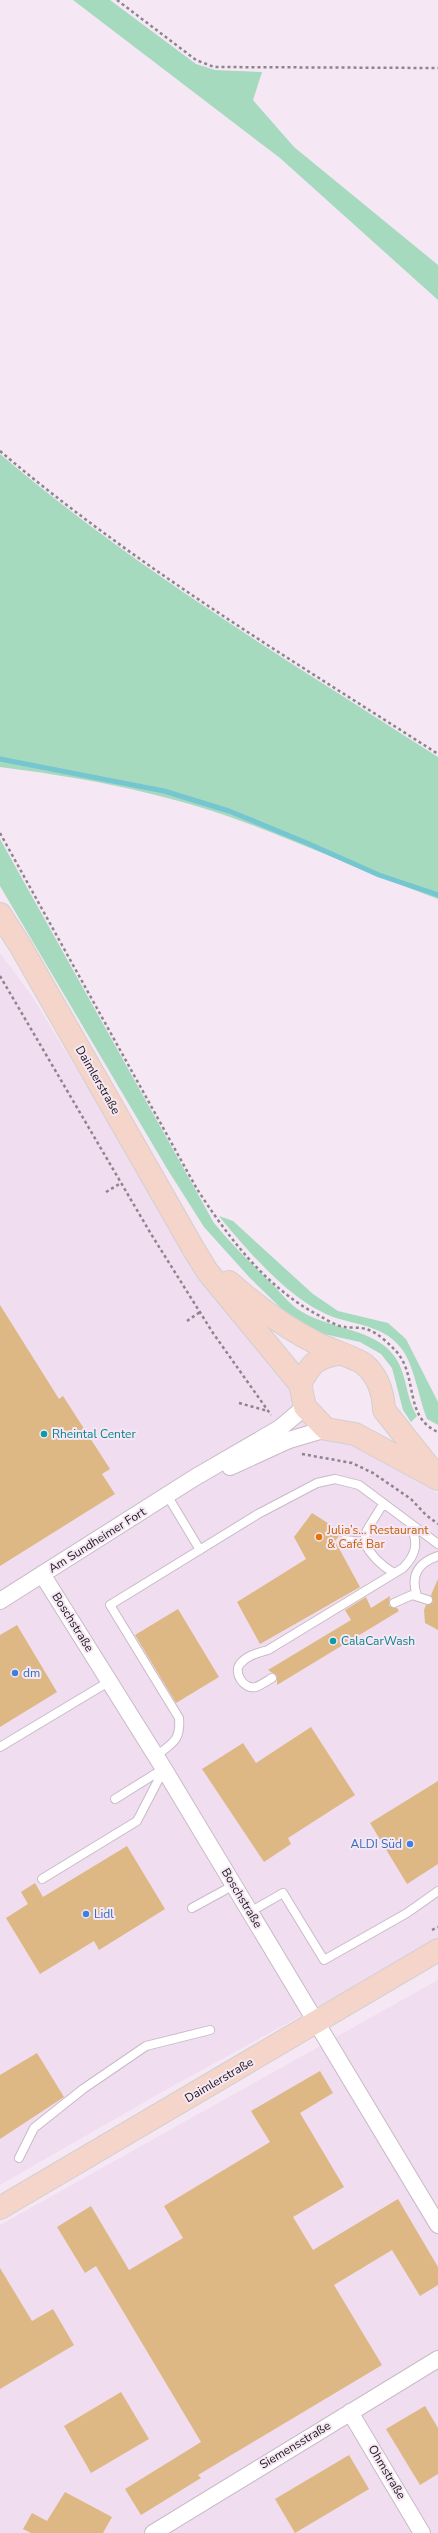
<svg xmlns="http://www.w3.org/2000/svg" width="438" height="2533" font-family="'Nunito Sans',sans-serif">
<rect width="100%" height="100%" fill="#f5e8f4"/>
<!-- built -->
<path fill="#f0ddef" d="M0,953L32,996L204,1279L322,1413L360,1443L438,1493V1941L169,2088L0,2185Z
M438,1980V2533H0V2225Z"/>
<!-- green -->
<path fill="#a5dabe" d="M73,0H110L196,64L215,70L262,72L253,100L294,147L438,265V300L280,158Z
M0,454C135,569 289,661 438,757V899C368,874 300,842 230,817C156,791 78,777 0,767Z
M0,839L214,1223C232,1245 252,1264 272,1284C280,1292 288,1302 296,1308C324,1328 368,1328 389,1350C408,1368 404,1395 417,1416L411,1422L403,1410L392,1368L381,1354L360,1342L324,1334L301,1322L283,1310L250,1278L204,1227L166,1167L0,886Z
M219,1216L233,1221L313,1294L338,1311L388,1323L406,1339L438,1402V1425L427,1419C419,1399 414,1364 401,1348C380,1321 346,1326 320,1311C284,1293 244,1247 219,1216Z"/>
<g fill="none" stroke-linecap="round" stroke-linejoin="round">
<!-- stream -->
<path stroke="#75c6d0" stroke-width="5" d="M0,759L164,791L229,811L307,843L379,875L438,895"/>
</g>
<!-- building -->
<path fill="#ddb884" d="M0,1305L59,1399L63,1396L110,1469L102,1474L115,1494L0,1566Z
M312,1513L342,1532L335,1541L360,1587L260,1644L237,1602L306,1559L294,1537Z
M438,1579V1630L425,1623L424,1610L426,1605L433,1602L431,1595Z
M390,1596L389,1606L397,1608L399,1611L277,1685V1676L268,1670L351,1620L345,1610L366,1597L371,1608Z
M178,1609L219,1677L176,1703L135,1635Z
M17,1625L57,1692L0,1727V1635Z
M311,1727L355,1795L288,1838L291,1844L264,1862L202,1769L243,1743L256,1763Z
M438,1781V1864L407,1884L370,1823Z
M127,1846L165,1909L99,1950L94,1941L40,1974L6,1918L28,1904L21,1892L35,1883L43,1897Z
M37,2053L64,2097L0,2139V2075Z
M320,2071L333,2093L300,2113L344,2187L293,2217L313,2250L398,2199L438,2267V2285L420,2296L392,2250L334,2285L382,2365L198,2475L201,2478L141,2515L125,2489L201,2442L96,2266L85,2273L57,2227L91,2206L129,2270L183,2238L164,2206L270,2142L251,2111Z
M0,2268L32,2321L53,2309L74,2345L0,2389Z
M121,2392L149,2439L91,2473L64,2426Z
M425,2406L438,2428V2474L420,2485L386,2429Z
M349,2455L369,2489L295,2533L275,2499Z
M65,2492L112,2517L103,2533H31L23,2529L32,2513L47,2521Z"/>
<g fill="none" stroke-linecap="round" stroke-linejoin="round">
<defs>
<path id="lane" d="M167,1495L200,1550
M383,1504L367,1530L364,1542C371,1556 380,1565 394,1573
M344,1540L364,1542
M417,1596C410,1575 418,1563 438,1556
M394,1603L412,1595L428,1600
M272,1678C267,1681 261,1685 256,1687C244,1690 233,1673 240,1664C247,1655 258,1653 268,1650L403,1568C417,1554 418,1543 411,1525
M0,1747L110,1681
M156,1756C172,1743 181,1741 179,1718L110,1605L258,1514L317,1483L335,1479L359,1485L438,1544
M115,1799L163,1769
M42,1879L137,1821L164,1769
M192,1908L234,1885
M250,1912L283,1893L324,1960L407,1913L438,1891
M19,2158L34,2128L83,2089L146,2046L210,2030"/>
<path id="street" d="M230,1467L289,1440L326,1429
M42,1574L164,1769L438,2225
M0,1601L194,1478L280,1428L305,1407
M350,2412L422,2533
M153,2533L438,2359"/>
<path id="primary" d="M0,914L21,947L193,1248L207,1271L300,1384L305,1407L326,1429L355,1434L438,1479
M229,1282C256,1306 284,1327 316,1343C326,1348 358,1359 364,1364C378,1376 383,1391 384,1410L434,1473
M300,1384C311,1364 315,1358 338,1354
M0,2208L438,1950"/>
</defs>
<!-- lane casing -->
<use href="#lane" stroke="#c8bbc7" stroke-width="10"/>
<!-- street casing -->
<use href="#street" stroke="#c8bbc7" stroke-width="18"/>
<!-- primary casing -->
<use href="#primary" stroke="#d1d0d1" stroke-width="24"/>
<!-- path -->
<path stroke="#8d848c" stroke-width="2.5" stroke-dasharray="3 3" stroke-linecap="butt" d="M117,0L196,60L214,67L438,68
M0,451C135,566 289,658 438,754
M0,833L197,1189C228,1237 267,1289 320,1316C327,1320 336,1326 345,1327C351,1328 359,1327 366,1329C377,1332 387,1342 395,1350C419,1375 403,1417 438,1432
M0,976L151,1234L213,1333L271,1415
M106,1192L121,1183
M187,1321L200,1312
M239,1403L268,1411
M302,1454L352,1463L373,1473L411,1499L426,1515L438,1524
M432,1930L438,1927"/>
<!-- lane -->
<use href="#lane" stroke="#fff" stroke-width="8"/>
<!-- street -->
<use href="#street" stroke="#fff" stroke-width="16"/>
<!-- primary -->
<use href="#primary" stroke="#f5d4ca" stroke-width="22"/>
</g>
<!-- markers -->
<g fill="#0f9aa8" stroke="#f5e8f4" stroke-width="1.5">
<circle cx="44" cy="1434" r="4"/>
<circle cx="333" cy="1641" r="4"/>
</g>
<circle fill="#e8710a" stroke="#f5e8f4" stroke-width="1.5" cx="319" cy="1537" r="4"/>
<g fill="#3f7fe0" stroke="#f5e8f4" stroke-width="1.5">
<circle cx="15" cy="1673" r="4"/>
<circle cx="410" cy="1844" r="4"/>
<circle cx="86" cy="1914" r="4"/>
</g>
<g text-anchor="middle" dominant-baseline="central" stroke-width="4" stroke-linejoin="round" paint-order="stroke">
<!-- street labels -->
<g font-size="12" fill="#1b161a" stroke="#f5e8f4">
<text transform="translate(98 1080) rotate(60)">Daimlerstraße</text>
<text transform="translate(97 1540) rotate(-32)">Am Sundheimer Fort</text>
<text transform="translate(73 1622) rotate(58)">Boschstraße</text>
<text transform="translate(242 1898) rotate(59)">Boschstraße</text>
<text transform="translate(219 2080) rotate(-30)">Daimlerstraße</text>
<text transform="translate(295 2445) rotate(-31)">Siemensstraße</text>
<text transform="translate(387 2472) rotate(59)">Ohmstraße</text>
</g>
<!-- culture labels -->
<g font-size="12" fill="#0d838f" stroke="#f5e8f4" text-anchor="start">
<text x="52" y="1434">Rheintal Center</text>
<text x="341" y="1641">CalaCarWash</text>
</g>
<!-- food labels -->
<g font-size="12" fill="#c56008" stroke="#f5e8f4" text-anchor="start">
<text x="327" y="1530">Julia’s… Restaurant<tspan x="327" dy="14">&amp; Café Bar</tspan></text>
</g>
<!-- shop labels -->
<g font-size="12" fill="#366cbe" stroke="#f5e8f4" text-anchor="start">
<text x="23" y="1673">dm</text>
<text x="402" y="1844" text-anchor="end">ALDI Süd</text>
<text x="94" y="1914">Lidl</text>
</g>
</g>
</svg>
